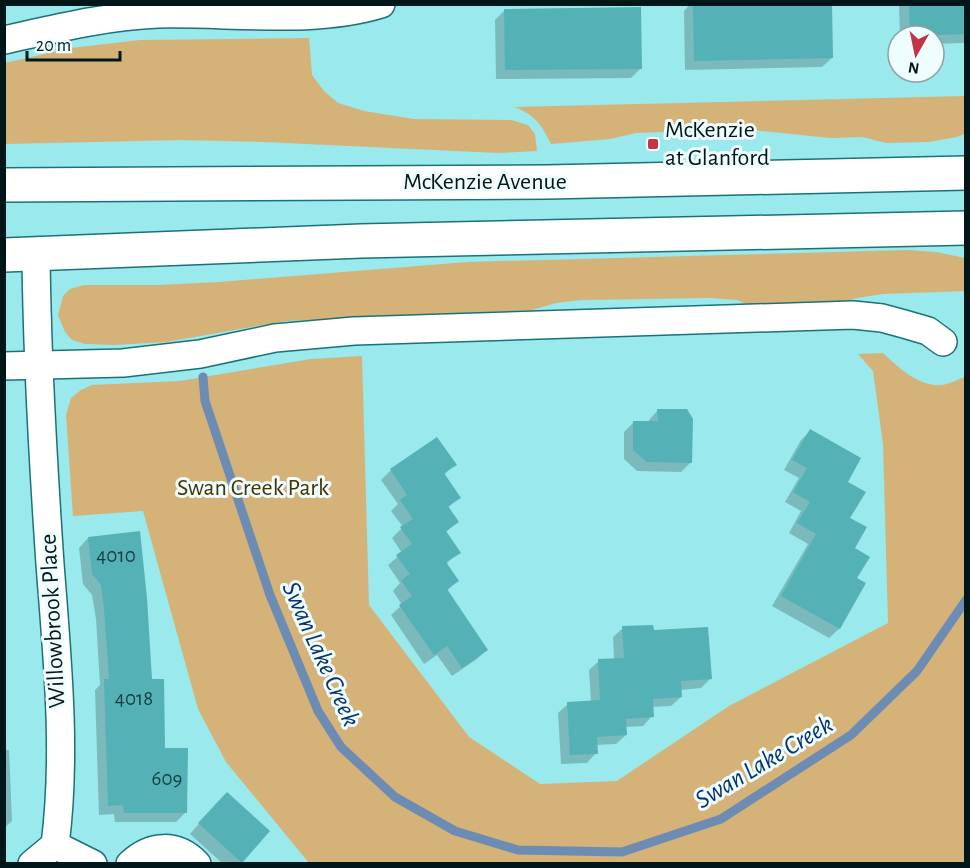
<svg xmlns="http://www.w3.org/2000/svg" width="970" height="868" font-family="'Alegreya Sans',sans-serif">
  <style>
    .green { fill: #d4b278 }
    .shadow { fill: #0003 }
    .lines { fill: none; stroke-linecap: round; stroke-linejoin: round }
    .stream { stroke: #6c8cb3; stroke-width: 9 }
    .building { fill: #54b1b6 }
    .street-casing { stroke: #1b7276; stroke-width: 30 }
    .primary-casing { stroke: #1b7276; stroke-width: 36 }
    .street { stroke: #fff; stroke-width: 27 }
    .primary { stroke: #fff; stroke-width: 33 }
    .poi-dot { fill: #c43444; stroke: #eefdfe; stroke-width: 2 }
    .labels { text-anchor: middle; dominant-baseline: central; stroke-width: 6; stroke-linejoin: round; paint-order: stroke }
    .number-label { font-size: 21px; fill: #153d40 }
    .poi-label { font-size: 24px; fill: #001618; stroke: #eefdfe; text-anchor: start }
    .street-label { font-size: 24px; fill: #001618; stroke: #eefdfe }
    .park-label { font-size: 24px; fill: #493100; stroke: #eefdfe }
    .water-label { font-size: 26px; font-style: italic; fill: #083170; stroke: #eefdfe }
  </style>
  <rect width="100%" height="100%" fill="#99e9ed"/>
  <g class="green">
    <path d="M309,38L312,75L324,91L338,103L364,111L414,119L511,120L528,125L535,134L537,151L498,153L264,142L181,140L5,144V63L71,48L140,40Z"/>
    <path d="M965,96V134L957,137L928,142L886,143L863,137L830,138L742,129L636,133L610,139L551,144C542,125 534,114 514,107Z"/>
    <path d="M908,250L936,252L965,258V291L883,294L857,298L825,307L746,304L737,300L710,298L581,300L556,303L532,310L286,321L166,342L114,345L85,344L72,340L65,332L58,315L63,296L70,289L84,285H159L219,282L467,262Z"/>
    <path d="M883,353C899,368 919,387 942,385C950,384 958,379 965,377V863H309L226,762L198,709L143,511L73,516L66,415L71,398L81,390L92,385L180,381L311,359L362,356L369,605L469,737L540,784L617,781L729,706L888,623L883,444L873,371L858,354Z"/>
  </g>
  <g class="shadow">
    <path d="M690,4H830L832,58L822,67L685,70L684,11Z"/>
    <path d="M899,4H966V40L963,43L934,44V36H900Z"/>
    <path d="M504,11L641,68L631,78L496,79L495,20Z"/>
    <path d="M658,410L691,462L681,472L637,471L624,459V432L634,422H649V420Z"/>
    <path d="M810,431L846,482L855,579L864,584L839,629L829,638L772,606L808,544L789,533L801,511L785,502L799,478L784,470L801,440Z"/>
    <path d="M437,439L455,464L444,475L459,497L448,508L457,522L445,533L459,552L446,564L457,581L447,591L486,650L477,659L452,676L437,655L424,664L391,615L402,605L393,591L400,583L388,565L402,553L392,538L403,527L391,511L398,504L381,480L391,470Z"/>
    <path d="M88,538L151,680L163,750L186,812L176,822H115L114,814L99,815L95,690L100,685L96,619L92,595L83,584L79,548Z"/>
    <path d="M623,628L652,631L710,679L701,688L680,690L681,697L671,706L652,707V716L643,726L625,727L626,735L616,744L596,745V753L587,763L561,764L558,713L568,704L591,702L589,670L599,661L614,660L613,637Z"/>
    <path d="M4,750H9L12,821L4,828Z"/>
    <path d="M217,803L268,831L239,864H223L190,834Z"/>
  </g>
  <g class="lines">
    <path class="stream" d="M203,377L205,401L270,595L318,711L341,747L395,797L455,831L518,850L622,852L721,819L851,735L917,671L966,600"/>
  </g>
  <g class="building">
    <path d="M693,4H832L833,58L694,61Z"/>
    <path d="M909,4H966V34L910,36Z"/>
    <path d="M641,7L642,69L505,70L504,9Z"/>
    <path d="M657,409H687L693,419L692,463L647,462L633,450V421H658Z"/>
    <path d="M810,429L861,458L848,482L866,492L850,518L867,527L855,548L870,557L857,578L866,583L840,629L781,596L816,534L797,523L810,502L793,492L807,468L792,460Z"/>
    <path d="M437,437L457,465L444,473L461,498L448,506L459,522L446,531L461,553L446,562L459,581L447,589L488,650L462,668L447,646L434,655L399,605L412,596L401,580L410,574L396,555L412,544L400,527L413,519L400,500L407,495L390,469Z"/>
    <path d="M140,531L147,598L152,679H164L165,748H188L187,813H124L123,805L108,806L104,679H109L104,609L101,585L92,574L88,537Z"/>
    <path d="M653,625L654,630L708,627L712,679L681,681L682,697L653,699L654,717L626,719L627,735L597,737L598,754L570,755L567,702L600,700L598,659L624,658L622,626Z"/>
    <path d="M227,792L270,831L242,863L198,823Z"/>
  </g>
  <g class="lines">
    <g class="street-casing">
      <g id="street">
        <path d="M4,40C54,29 106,16 158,14C227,12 315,25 381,4"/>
        <path d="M4,366L123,363L200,354L275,338L354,331L853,315L882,318L904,324L928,331L943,342"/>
        <path d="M55,845L93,864"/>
        <path d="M32,864L55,845C67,753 57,656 50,564C43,461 37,358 36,255"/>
        <path d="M130,864C151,844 177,843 197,864"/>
      </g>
    </g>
    <g class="primary-casing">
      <g id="primary">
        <path d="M4,185L547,182L966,173"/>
        <path d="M4,255L361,241L966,228"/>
      </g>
    </g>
    <use href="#street" class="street"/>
    <use href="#primary" class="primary"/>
  </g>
  <rect class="poi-dot" x="647" y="138" width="12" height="12" rx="3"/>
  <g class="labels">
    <g class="number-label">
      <text x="116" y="555">4010</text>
      <text x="134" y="698">4018</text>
      <text x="167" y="778">609</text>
    </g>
    <g class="poi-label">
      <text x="665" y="130">McKenzie<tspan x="665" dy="28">at Glanford</tspan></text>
    </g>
    <g class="street-label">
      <text x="485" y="182">McKenzie Avenue</text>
      <text transform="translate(53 621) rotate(-93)">Willowbrook Place</text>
    </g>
    <g class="park-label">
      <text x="253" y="488">Swan Creek Park</text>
    </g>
    <g class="water-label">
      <text transform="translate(321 654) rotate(66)">Swan Lake Creek</text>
      <text transform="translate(764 762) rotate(-31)">Swan Lake Creek</text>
    </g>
  </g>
  <rect width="970" height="868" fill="none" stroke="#001618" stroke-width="12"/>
  <g transform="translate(916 54) rotate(189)"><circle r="28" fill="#eefdfe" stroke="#8fa1a2" stroke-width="1.5"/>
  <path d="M0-4.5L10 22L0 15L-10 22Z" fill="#c43444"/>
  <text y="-9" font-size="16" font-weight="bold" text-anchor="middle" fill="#001618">N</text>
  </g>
  <path d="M27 51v9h93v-9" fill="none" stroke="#001618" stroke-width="3"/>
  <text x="36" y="51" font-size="18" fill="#001618" stroke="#eefdfe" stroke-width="4.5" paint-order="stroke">20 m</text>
</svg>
